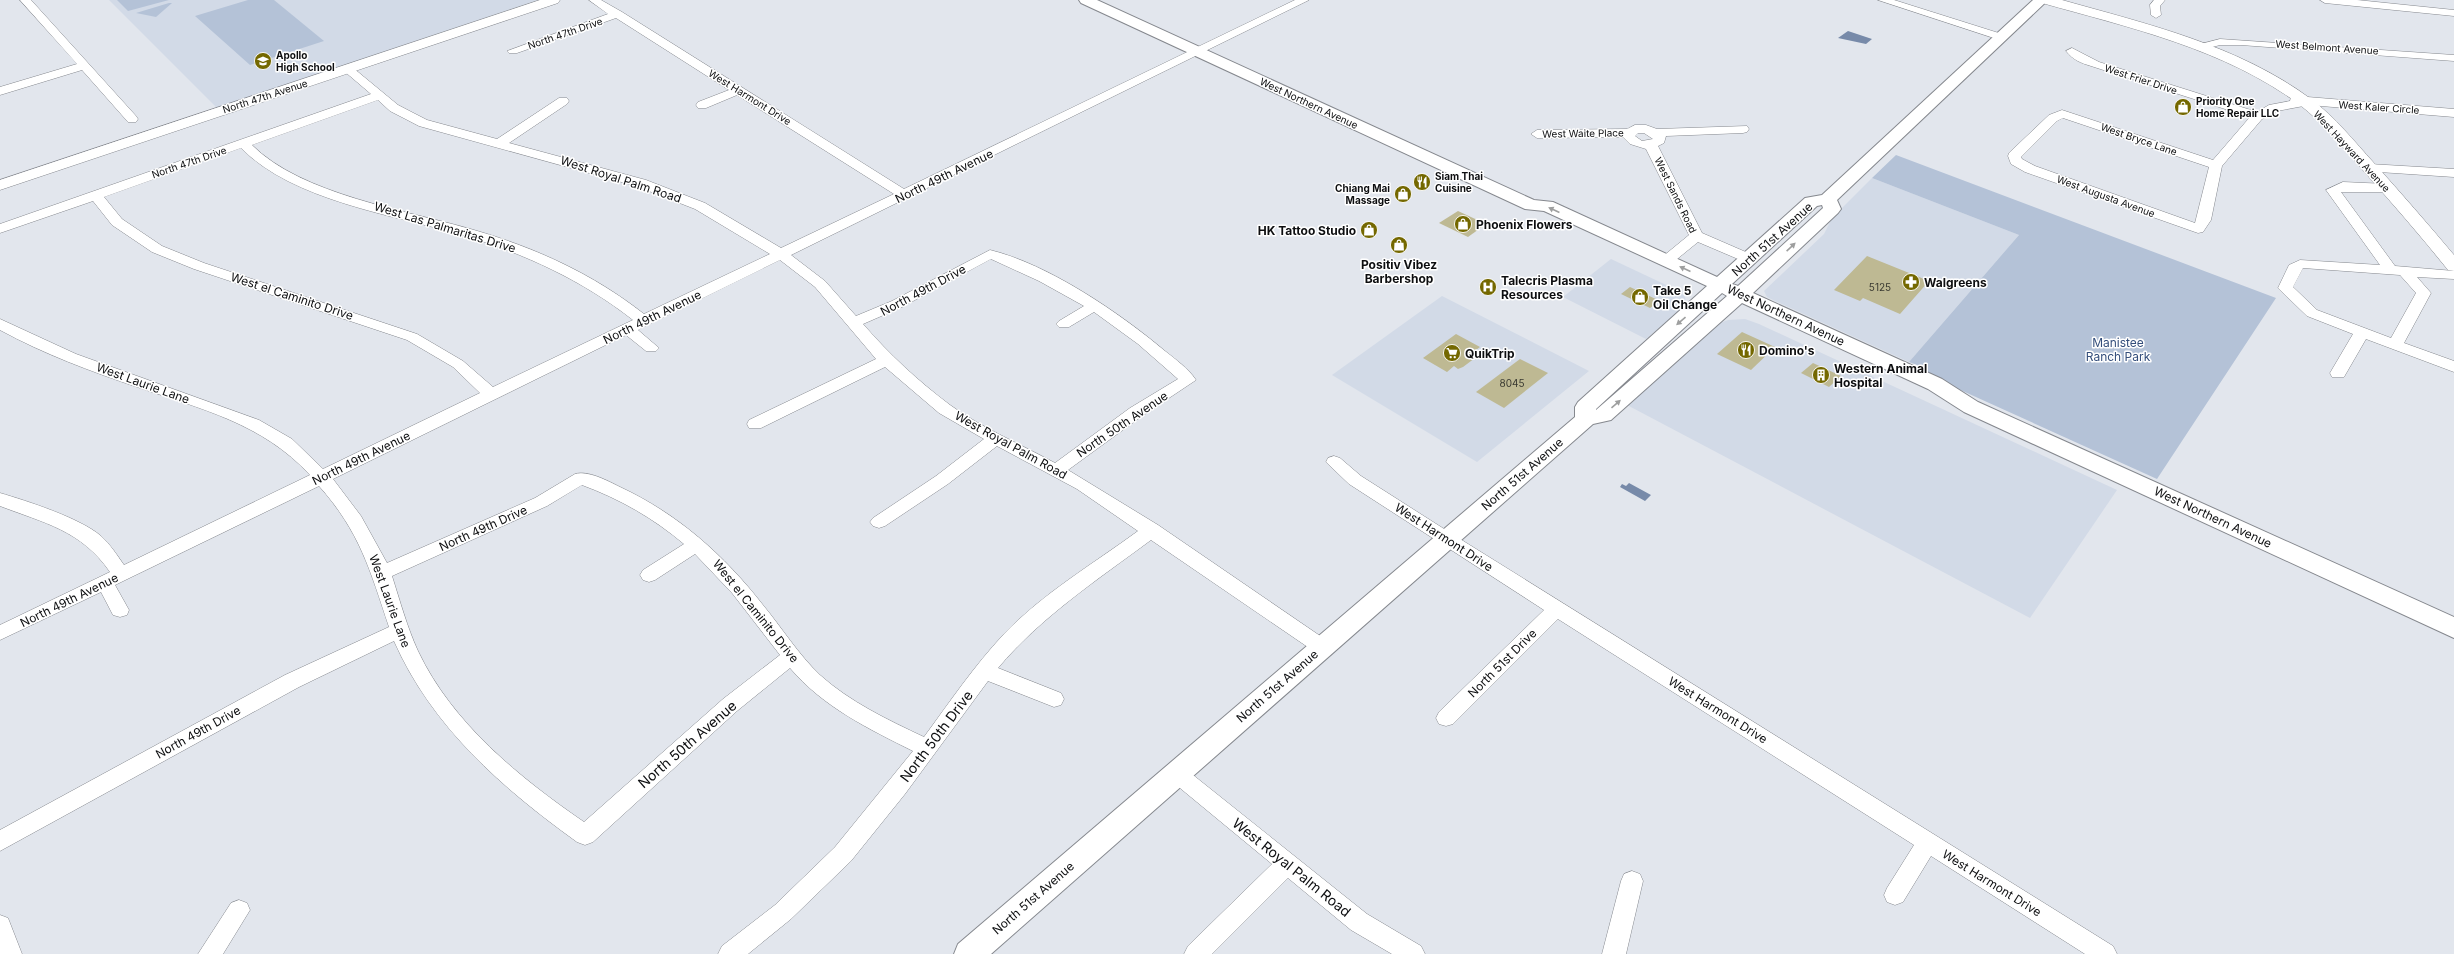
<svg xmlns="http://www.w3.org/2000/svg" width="2454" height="954" font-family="Inter,sans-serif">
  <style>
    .built { fill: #d2dae7 }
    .green { fill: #b4c2d7 }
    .water { fill: #778aa9 }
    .building { fill: #beb993 }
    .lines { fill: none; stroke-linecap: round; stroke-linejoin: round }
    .minor-casing { stroke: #85888e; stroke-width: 1 }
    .tertiary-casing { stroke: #85888e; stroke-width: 1 }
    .primary-casing { stroke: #85888e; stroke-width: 2 }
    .minor { fill: #fff; fill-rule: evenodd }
    .tertiary { fill: #fff; fill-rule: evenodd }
    .primary { fill: #fff; fill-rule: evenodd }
    .oneway { fill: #9e9f9f }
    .labels { text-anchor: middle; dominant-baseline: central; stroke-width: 3; stroke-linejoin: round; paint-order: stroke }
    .far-street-label { font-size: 10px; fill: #0d0e10; stroke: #fff }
    .far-poi-label { font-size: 10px; font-weight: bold; fill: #0d0e10; stroke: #fff; text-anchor: start }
    .number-label { font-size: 10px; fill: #393931 }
    .street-label { font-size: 12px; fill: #0d0e10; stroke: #fff }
    .poi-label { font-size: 12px; font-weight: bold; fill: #0d0e10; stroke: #fff; text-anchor: start }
    .park-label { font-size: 12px; fill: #344e7b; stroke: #fff }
    .near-street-label { font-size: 14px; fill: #0d0e10; stroke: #fff }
  </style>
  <rect width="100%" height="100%" fill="#e2e6ed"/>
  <g class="built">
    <path d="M109,0H538L217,108Z"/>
    <path d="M1872,178L2019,235L1909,362L1775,301L1767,297L1764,291L1824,234L1832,218Z"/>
    <path d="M1611,259L1679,291L1685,297L1686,305L1646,339L1563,297Z"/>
    <path d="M1442,296L1589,371L1477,462L1332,375Z"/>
    <path d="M1745,319L1759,324L2117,490L2030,618L1627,405L1720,323L1728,320Z"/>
  </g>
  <g class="green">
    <path d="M117,0H169L128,11Z"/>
    <path d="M248,0H274L324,41L250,65L195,16Z"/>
    <path d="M169,3H172L156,17L136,13Z"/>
    <path d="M1896,155L2276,298L2157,479L1925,374L1917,365L1909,362L2019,235L1872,178Z"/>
  </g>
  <g class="water">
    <path d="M1848,31L1872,39L1866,44L1838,38Z"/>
    <path d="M1629,483L1651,495L1645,501L1620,487L1622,484L1626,486Z"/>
  </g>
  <g class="building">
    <path d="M1458,211L1486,224L1468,237L1439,223Z"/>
    <path d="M1867,256L1929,281L1900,314L1863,298L1860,301L1834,290Z"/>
    <path d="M1630,287L1660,301L1650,308L1621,294Z"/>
    <path d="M1742,332L1775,347L1751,370L1717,354Z"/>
    <path d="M1456,334L1480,347L1473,352L1477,354L1473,357L1475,358L1463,367L1458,369L1454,366L1447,372L1423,358Z"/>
    <path d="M1520,359L1548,373L1504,408L1476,392Z"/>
    <path d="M1813,363L1841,376L1829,387L1801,373Z"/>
  </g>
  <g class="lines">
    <g class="minor-casing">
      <g id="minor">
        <path d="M20,0H31L136,116L138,119L136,122H128L82,70L0,95V87L77,64Z"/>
        <path d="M589,0H601L622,12L904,189L1295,0H1309L791,255L825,281L856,316L892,301L990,250C1048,264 1120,313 1165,351C1175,359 1189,369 1196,380L1142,416L1068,470L1158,525L1329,642L1332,647L1329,652L1322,655L1315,652L1151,540C1097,580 1041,617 998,668L1061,693L1064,699L1061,705L1054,707L988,681L905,794L851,861L791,919L748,954H718L722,946L775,905L835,847L913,751C869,729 823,707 790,668L737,711L593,842L585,845L577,842C502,788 432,727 394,641L299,687L0,851V830L285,675L389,627C370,570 360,532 319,486L115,585L129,610L127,615L120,617L113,615L101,592L0,640V625L110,572C81,530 44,523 0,506V493C27,501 80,518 101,536C110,544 117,555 124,565L310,475C262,423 201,409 137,387C90,371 44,354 0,330V319L76,354L259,420L292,439L323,469L480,393L453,367L407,340L194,269L152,252L112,225L93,201L0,233V224L371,94L344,71L342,69L348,65L352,67L398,105L427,120L497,139L559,98H567L569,101L567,104L509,143L646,180L705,203L781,248L894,194L737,95L706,108H698L696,105L698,102L729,90L616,18L517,53H509L507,51L608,14ZM378,100L390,111L419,126L636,186L695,209L770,254L644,314C593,274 536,248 474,230C406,210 302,195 252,145ZM241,148C293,201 394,215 463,235C525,254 582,280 633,320L493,387L463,361L417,334L204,263L162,246L122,219L104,197ZM991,259L1039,281L1084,306L1059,321L1056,324L1059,327H1069L1094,312L1138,344L1178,379L1130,408L1055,463C1020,444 982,428 950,405C918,381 889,354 863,324L902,307ZM780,260L815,287L876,359L749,420L747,424L749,428H761L885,367L939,413L984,439L936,476L873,518L870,522L873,526L879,528L885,526L948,484L997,446L1077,489L1138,531C1093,564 1042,594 1004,634C974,666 949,703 924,737C888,720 850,702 820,675C798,654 782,628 763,605C724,555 678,514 620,487C608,481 588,470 575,474L535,498L387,563L361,516L333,479L626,335L646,351H656L659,348L638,330ZM582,485C620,499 653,518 684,544L643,570L640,575L643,580L649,582L655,580L695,554L732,593L780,655L723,699L584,822C520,778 452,723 418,651C407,627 400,601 392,576L547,506Z"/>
        <path d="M1878,0H1894L2005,35L2007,37L2005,39H1997Z"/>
        <path d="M2154,0H2165L2160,6L2161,15L2156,18L2151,15L2150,5Z"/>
        <path d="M2320,0H2357L2454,10V16L2325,3Z"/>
        <path d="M2220,39L2454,55V61L2241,45H2220L2201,50L2195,47L2197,45Z"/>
        <path d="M2072,48L2099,62L2257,112L2269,105L2290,101L2291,97L2295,96L2454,109V117L2309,105L2277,111L2262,119L2222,166L2211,220L2203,232L2198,233L2025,172L2011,164L2008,156L2009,153L2049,115L2062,110L2213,160L2250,117L2091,66C2081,63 2073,60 2066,51ZM2063,118L2209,167L2195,223L2035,166L2022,159L2021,157L2057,121Z"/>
        <path d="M1635,125H1646L1657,129L1747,126L1749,129L1747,132L1743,133L1666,136L1664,143L1658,146L1702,233L1755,256L1757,259L1755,262H1745L1698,242L1671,264H1661L1659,261L1661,258L1689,235L1646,149L1630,144L1623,137L1537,138L1531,134L1537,130L1627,129ZM1638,133H1644L1653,139L1642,141L1635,136Z"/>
        <path d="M2369,164L2454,169V177L2364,171L2363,168L2364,165Z"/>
        <path d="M2343,182L2387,184L2394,188L2387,192H2341L2395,266L2454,271V279L2417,277L2431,293L2404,343L2454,361V372L2366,339L2344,377H2332L2330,373L2353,334L2307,316L2278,288L2289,265L2300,260L2380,265L2326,190ZM2303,268L2400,275L2416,293L2391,338L2317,310L2293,287Z"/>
        <path d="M1334,456L1340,458L1361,476L1452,534L2113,946L2117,954H2085L1931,856L1903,902L1895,905L1887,902L1884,895L1887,888L1914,845L1558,619L1453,724L1446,726L1439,724L1436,718L1439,712L1544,610L1349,484L1326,462L1328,458Z"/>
        <path d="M1176,764L1183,767L1367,914L1421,946L1425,954H1392L1351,930L1288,878L1212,954H1184L1188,946L1272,864L1169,779L1166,773L1169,767Z"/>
        <path d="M1632,871L1640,874L1643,881L1626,954H1602L1621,881L1624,874Z"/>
        <path d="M239,900L247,903L250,910L223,954H198L231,903Z"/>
        <path d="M0,915L8,918L22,954H0Z"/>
      </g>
    </g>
    <g class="tertiary-casing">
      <g id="tertiary">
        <path d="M540,0H560L558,3L0,190V180Z"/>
        <path d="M2040,0H2062C2147,24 2238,45 2311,99C2335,117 2354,141 2374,163C2401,193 2428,224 2454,255V271L2448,270C2420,235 2391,202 2361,168C2342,146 2323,123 2300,105C2225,49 2131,28 2042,3Z"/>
      </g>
    </g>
    <g class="primary-casing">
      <path id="primary" d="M1079,0H1097L1534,200L1553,202L1717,277L1805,198L1822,195L2033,0H2048L1837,200L1841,209L1838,213L1753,293L1942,379L1978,402L2454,617V638L1964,412L1928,389L1742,303L1611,420L1593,424L991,954H954L958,944L1575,417V407L1578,402L1707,286L1544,211L1525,209L1081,3ZM1822,205L1823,208L1738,286L1732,284L1817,206ZM1722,293L1727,296L1596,410V409Z"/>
    </g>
    <use href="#minor" class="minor"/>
    <use href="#tertiary" class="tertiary"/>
    <use href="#primary" class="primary"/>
  </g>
  <defs><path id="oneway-solid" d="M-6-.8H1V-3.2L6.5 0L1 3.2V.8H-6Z"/></defs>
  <g class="oneway">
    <use href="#oneway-solid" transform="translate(1554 210) rotate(-155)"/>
    <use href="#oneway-solid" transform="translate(1791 247) rotate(-43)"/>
    <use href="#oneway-solid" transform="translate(1685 269) rotate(-156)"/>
    <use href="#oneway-solid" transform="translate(1681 321) rotate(139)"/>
    <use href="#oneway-solid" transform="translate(1616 404) rotate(-41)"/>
  </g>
  <defs>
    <g id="school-disc" transform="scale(0.9)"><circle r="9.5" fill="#746800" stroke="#fff"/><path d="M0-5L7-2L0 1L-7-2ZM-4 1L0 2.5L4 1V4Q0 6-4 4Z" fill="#fff"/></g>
    <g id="shop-disc" transform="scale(0.9)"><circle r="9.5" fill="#746800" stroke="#fff"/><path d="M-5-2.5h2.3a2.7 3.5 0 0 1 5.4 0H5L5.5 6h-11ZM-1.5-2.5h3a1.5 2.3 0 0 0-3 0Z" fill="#fff"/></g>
    <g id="restaurant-disc" transform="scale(0.9)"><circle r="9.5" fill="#746800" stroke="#fff"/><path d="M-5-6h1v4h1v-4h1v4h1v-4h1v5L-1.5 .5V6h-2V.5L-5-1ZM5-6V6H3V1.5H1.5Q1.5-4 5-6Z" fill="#fff"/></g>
    <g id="pharmacy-disc" transform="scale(0.9)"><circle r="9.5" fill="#746800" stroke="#fff"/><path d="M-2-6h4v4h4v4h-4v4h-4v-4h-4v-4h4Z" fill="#fff"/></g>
    <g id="hospital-disc" transform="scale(0.9)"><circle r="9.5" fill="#746800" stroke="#fff"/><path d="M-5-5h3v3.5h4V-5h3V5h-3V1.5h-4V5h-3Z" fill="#fff"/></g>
    <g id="supermarket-disc" transform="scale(0.9)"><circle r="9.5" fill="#746800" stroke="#fff"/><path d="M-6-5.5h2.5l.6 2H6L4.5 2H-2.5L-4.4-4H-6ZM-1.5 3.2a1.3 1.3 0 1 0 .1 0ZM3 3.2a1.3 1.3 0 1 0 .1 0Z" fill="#fff"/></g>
    <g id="building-disc" transform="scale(0.9)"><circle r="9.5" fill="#746800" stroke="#fff"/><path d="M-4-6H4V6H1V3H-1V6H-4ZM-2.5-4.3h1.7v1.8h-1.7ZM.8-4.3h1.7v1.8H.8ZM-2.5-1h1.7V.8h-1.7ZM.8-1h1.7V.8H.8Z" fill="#fff"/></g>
  </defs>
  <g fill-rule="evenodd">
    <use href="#school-disc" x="263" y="61"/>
    <use href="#shop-disc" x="2183" y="107"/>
    <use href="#restaurant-disc" x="1422" y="182"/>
    <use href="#shop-disc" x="1403" y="194"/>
    <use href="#shop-disc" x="1463" y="224"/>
    <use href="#shop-disc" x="1369" y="230"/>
    <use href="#shop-disc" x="1399" y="245"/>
    <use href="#pharmacy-disc" x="1911" y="282"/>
    <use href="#hospital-disc" x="1488" y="287"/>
    <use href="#shop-disc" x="1640" y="297"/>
    <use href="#restaurant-disc" x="1746" y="350"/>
    <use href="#supermarket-disc" x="1452" y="353"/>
    <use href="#building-disc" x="1821" y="375"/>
  </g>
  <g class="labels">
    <g class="far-street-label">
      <text transform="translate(565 33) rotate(-19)">North 47th Drive</text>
      <text transform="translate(2327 47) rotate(4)">West Belmont Avenue</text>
      <text transform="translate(2141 79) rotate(18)">West Frier Drive</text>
      <text transform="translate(265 96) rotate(-18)">North 47th Avenue</text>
      <text transform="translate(750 97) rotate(32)">West Harmont Drive</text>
      <text transform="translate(1309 103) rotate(25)">West Northern Avenue</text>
      <text transform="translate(2379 107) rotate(4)">West Kaler Circle</text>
      <text transform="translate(1583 133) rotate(-1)">West Waite Place</text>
      <text transform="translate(2139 139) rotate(19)">West Bryce Lane</text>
      <text transform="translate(2352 151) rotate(47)">West Hayward Avenue</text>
      <text transform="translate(189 162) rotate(-19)">North 47th Drive</text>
      <text transform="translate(1676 195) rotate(64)">West Sands Road</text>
      <text transform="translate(2106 196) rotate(20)">West Augusta Avenue</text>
    </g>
    <g class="far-poi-label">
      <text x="276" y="55">Apollo<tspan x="276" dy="12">High School</tspan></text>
      <text x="2196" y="101">Priority One<tspan x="2196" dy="12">Home Repair LLC</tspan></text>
      <text x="1435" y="176">Siam Thai<tspan x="1435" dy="12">Cuisine</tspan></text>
      <text x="1390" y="188" text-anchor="end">Chiang Mai<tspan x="1390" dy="12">Massage</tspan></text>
    </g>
    <g class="number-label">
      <text x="1880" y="287">5125</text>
      <text x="1512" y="383">8045</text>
    </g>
    <g class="street-label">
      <text transform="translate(944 176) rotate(-26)">North 49th Avenue</text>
      <text transform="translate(621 179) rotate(18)">West Royal Palm Road</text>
      <text transform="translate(445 227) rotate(17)">West Las Palmaritas Drive</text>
      <text transform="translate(1772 239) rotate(-42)">North 51st Avenue</text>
      <text transform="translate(923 290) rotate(-28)">North 49th Drive</text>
      <text transform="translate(292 296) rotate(18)">West el Caminito Drive</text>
      <text transform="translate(1786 315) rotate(25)">West Northern Avenue</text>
      <text transform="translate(652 317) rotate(-26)">North 49th Avenue</text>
      <text transform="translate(143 383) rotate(20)">West Laurie Lane</text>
      <text transform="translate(1122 424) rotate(-34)">North 50th Avenue</text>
      <text transform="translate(1011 445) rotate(29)">West Royal Palm Road</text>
      <text transform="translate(361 458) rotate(-26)">North 49th Avenue</text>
      <text transform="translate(1522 474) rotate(-41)">North 51st Avenue</text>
      <text transform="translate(2213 517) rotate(25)">West Northern Avenue</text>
      <text transform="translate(483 528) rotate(-24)">North 49th Drive</text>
      <text transform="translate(1444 537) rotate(33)">West Harmont Drive</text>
      <text transform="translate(69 600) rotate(-26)">North 49th Avenue</text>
      <text transform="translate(390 601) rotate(70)">West Laurie Lane</text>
      <text transform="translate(756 611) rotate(51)">West el Caminito Drive</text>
      <text transform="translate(1502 663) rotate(-45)">North 51st Drive</text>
      <text transform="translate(1277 686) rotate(-41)">North 51st Avenue</text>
      <text transform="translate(1718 710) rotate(32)">West Harmont Drive</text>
      <text transform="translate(198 732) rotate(-29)">North 49th Drive</text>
      <text transform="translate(1992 883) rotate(32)">West Harmont Drive</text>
      <text transform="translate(1033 898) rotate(-41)">North 51st Avenue</text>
    </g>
    <g class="poi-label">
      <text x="1476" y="224">Phoenix Flowers</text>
      <text x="1356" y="230" text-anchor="end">HK Tattoo Studio</text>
      <text x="1399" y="264" text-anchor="middle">Positiv Vibez<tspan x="1399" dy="14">Barbershop</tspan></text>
      <text x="1501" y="280">Talecris Plasma<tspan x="1501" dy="14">Resources</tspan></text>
      <text x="1924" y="282">Walgreens</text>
      <text x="1653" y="290">Take 5<tspan x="1653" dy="14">Oil Change</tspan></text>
      <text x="1759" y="350">Domino's</text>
      <text x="1465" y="353">QuikTrip</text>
      <text x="1834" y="368">Western Animal<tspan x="1834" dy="14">Hospital</tspan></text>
    </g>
    <g class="park-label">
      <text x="2118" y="342">Manistee<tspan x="2118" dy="14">Ranch Park</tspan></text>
    </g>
    <g class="near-street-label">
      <text transform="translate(936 736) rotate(-53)">North 50th Drive</text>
      <text transform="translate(687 744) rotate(-41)">North 50th Avenue</text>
      <text transform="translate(1292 867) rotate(39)">West Royal Palm Road</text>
    </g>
  </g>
</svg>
